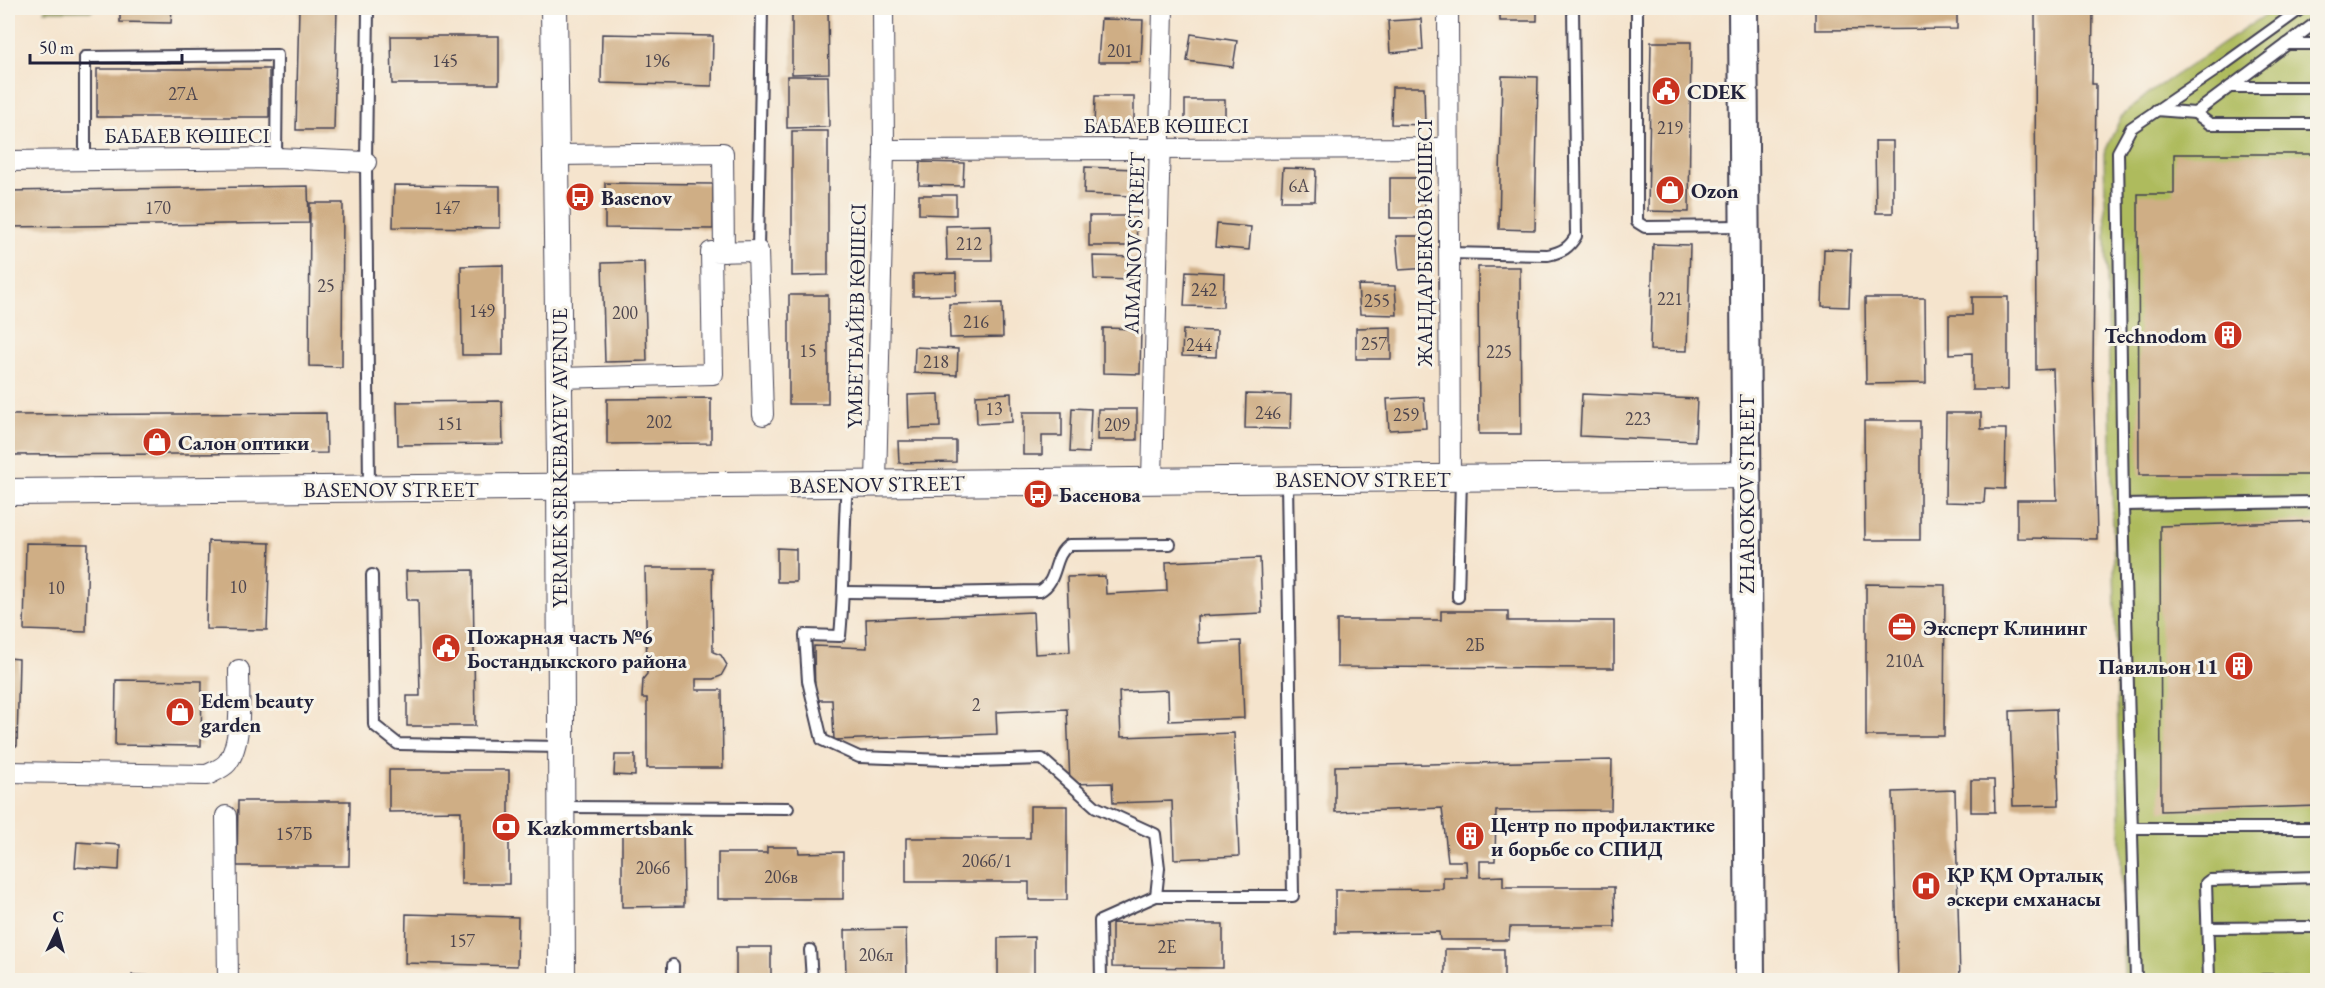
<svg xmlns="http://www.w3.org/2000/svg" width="2325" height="988" font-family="'EB Garamond',serif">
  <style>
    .green { fill: #aebb5d; stroke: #686e4c; stroke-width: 1.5 }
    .building { fill: #cfae85 }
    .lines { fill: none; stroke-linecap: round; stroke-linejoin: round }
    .service-casing { stroke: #423f51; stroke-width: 14 }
    .minor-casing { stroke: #423f51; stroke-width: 22 }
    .tertiary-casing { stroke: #423f51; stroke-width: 28 }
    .secondary-casing { stroke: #423f51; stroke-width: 32 }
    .service { stroke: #fff; stroke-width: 10 }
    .minor { stroke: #fff; stroke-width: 20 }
    .tertiary { stroke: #fff; stroke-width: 26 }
    .secondary { stroke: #fff; stroke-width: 28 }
    .labels { text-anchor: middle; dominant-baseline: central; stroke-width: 6; stroke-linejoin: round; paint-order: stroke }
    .number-label { font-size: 18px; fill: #4d454e }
    .poi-label { font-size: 21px; font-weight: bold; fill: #22223b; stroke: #f7f3e8; text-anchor: start }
    .street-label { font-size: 21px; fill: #22223b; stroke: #f7f3e8 }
  </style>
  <rect width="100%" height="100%" fill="#f7f3e8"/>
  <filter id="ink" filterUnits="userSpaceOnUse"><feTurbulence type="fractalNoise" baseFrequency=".0167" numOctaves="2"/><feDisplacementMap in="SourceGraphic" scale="12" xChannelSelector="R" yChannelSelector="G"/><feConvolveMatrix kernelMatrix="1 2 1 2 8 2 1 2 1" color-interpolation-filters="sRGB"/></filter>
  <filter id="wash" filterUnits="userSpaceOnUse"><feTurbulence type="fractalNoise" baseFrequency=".008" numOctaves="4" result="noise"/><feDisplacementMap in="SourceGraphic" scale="24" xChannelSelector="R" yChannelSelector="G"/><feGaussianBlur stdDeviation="1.35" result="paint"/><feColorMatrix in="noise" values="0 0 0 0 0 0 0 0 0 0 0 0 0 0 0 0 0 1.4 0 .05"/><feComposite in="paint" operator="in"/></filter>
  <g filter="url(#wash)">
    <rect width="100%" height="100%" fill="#f5e4cd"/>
    <g class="green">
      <rect x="45" y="8" width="47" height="3"/>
      <path d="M2276,8H2317V980H2124L2104,154L2121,117L2149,93Z"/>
    </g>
    <g id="blocks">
      <g class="building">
        <path d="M120,8H172L171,23L120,22Z"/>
        <path d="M299,8H337L334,130H296Z"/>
        <path d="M792,8H828L829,73L792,74Z"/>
        <rect x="1500" y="8" width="37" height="13"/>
        <path d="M1656,8H1684V10L1656,9Z"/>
        <path d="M1815,8H1957V29L1815,30Z"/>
        <path d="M2035,8H2093L2092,84H2096L2093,368L2097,539L2017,538V500H2057L2053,369L2036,370Z"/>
        <path d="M1101,19L1143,20L1141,62H1098Z"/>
        <path d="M1421,19L1423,50L1390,53L1388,21Z"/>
        <path d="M602,34L713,36L712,86L601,83Z"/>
        <path d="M1191,34L1237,41L1233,67L1187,61Z"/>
        <path d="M391,36H499V84H392Z"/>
        <path d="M1651,42H1691L1689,212L1648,211Z"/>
        <rect x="97" y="69" width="172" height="48"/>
        <path d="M787,76H828L829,127L787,128Z"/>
        <path d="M1502,76L1538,77L1535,230L1499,229Z"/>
        <path d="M1392,87H1424L1425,125L1391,124Z"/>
        <path d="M1095,96H1134V128H1094Z"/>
        <rect x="1185" y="100" width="40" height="28"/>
        <path d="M792,131H828V275L792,276Z"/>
        <path d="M1875,141H1893V213H1876Z"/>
        <path d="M2174,154H2318V475H2139L2138,194H2174Z"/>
        <path d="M920,162L964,163L963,186L919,185Z"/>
        <path d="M1085,167L1134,169L1133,196L1084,194Z"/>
        <path d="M1283,168L1316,169L1315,201H1281Z"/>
        <path d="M1390,178H1422L1426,218H1390Z"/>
        <path d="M605,183L713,184V229L605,228Z"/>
        <path d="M394,185L500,186V228L393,227Z"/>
        <path d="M308,186L309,223L8,227V191Z"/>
        <path d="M919,195H956V215L919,214Z"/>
        <path d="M310,203H343L342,367L309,366Z"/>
        <path d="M1089,216H1136L1137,246H1089Z"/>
        <path d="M1217,224L1251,227L1249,250L1215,247Z"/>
        <path d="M991,225L992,260H947L946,226Z"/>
        <path d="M1396,236H1428L1429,268L1399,270Z"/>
        <path d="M1653,244L1690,245L1687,351L1650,350Z"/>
        <path d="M1824,249L1851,250L1849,307L1822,306Z"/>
        <path d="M1093,256L1137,257L1136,280L1094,279Z"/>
        <path d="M644,262L647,361L605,362L602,263Z"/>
        <path d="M503,265V355H462L461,266Z"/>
        <path d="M1478,267H1520L1521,434H1479Z"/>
        <path d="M1186,271L1224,273L1223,307L1184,306Z"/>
        <path d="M956,273V295L913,296V274Z"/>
        <path d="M1358,285L1395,286L1397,315L1360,314Z"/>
        <rect x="789" y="295" width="39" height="109"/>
        <path d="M1972,297H2008V390H1972V353L1949,354V315H1972Z"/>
        <path d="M1865,298H1925L1926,383L1866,384Z"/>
        <path d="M1002,303L1003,337L950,338L949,304Z"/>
        <path d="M1391,327V359H1356V328Z"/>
        <path d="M1103,328L1141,329L1140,374L1103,373Z"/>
        <path d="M1183,330L1217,331L1216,357L1182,356Z"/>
        <path d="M915,347L958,349L957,375L914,373Z"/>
        <path d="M1011,393L1012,422L977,424L976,395Z"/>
        <path d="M939,394L940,427L909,428L908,395Z"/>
        <path d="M1246,394L1291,395L1290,429L1245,428Z"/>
        <path d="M1582,394L1697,399L1695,441L1580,436Z"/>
        <path d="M1424,397L1426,428L1389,430L1387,399Z"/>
        <path d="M711,398V443L607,444V399Z"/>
        <path d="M502,401L503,444L398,445L397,402Z"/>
        <path d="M1072,408L1091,409L1089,453L1070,452Z"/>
        <path d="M1098,409H1137V440H1097Z"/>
        <path d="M1023,412H1062V436H1042V455H1023Z"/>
        <path d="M326,413L327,453L8,455V415Z"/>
        <path d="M1946,413H1981V429H2006L2005,489L1985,488L1984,503L1945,502Z"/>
        <path d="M1864,421H1920V540H1865Z"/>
        <path d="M898,441H956V462L899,463Z"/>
        <path d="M2318,521V806L2161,811L2160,526Z"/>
        <path d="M208,541L270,543L267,630L206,629Z"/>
        <path d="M26,543L88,544L86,632L24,630Z"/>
        <path d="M777,548L796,549V582H777Z"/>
        <path d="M1260,558L1262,613L1197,616L1198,643L1241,641L1244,718L1169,721L1168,690L1119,692L1121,737L1234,733L1239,856L1174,859L1172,801L1113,803L1112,783L1070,784L1067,709L996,712L997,734L834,740L832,700H815L814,646L867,648L866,619L1033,612L1035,654L1070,652L1067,577L1105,576L1106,594L1167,591L1166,562Z"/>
        <path d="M645,568H712L713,652L721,655L727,665L721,676L713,679H696V690H722L723,768H647V698H642L643,679L647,674Z"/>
        <path d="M473,570L475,726H407V696H420L418,600H407L406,571Z"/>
        <path d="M1866,584L1945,585L1944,736H1866Z"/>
        <path d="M1441,611H1508V621H1614V668L1337,667V620H1441Z"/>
        <path d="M8,658L19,659L17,746H8Z"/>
        <path d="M116,680L202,681L201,746L115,745Z"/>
        <path d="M2056,709L2059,805L2013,806L2010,711Z"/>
        <path d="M615,755H635V776L614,775Z"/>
        <path d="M1612,760L1611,810L1496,811L1495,861H1480V877L1503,876V887H1614L1615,927H1510L1509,940H1440L1439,932L1335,933V890L1443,889V877H1467L1466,861H1448L1442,808L1335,812V766Z"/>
        <path d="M389,770H509V884H461V811L389,812Z"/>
        <path d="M1971,780H1994L1995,812H1971Z"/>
        <path d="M8,783H11L9,818H8Z"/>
        <path d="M1955,790L1960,980H1898L1893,792Z"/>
        <path d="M238,801H350L349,866H237Z"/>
        <path d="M1030,806H1067V900H1029V882H906V838H1030Z"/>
        <path d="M683,828L684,906L622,907V829Z"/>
        <path d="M77,842L120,845L119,870L75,867Z"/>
        <path d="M767,847H798L799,853L843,852V899H718V853H767Z"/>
        <path d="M406,914L518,917L517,966L405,963Z"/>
        <path d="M1112,923L1223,924V968L1112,967Z"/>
        <path d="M906,929L907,978H846L845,930Z"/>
        <path d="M1034,937V980H998V938Z"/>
        <rect x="736" y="947" width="35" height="33"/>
        <rect x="1445" y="949" width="59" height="31"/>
        <path d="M132,975L180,977V980H132Z"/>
      </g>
    </g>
  </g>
  <g filter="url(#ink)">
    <use href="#blocks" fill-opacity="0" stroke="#423f51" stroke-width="1.5"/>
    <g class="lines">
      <g class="service-casing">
        <g id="service">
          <path d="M368,8L366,162L369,488"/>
          <path d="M1637,8V222L1645,227L1744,226"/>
          <path d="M2287,44H2318"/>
          <path d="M2230,87H2318"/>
          <path d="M2156,110L2195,113L2318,21"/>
          <path d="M2195,113L2210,124H2318"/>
          <path d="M85,160V57L277,55L276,158"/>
          <path d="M758,251L762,8"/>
          <path d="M1448,253L1548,255C1562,252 1569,248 1576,236L1573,8"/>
          <path d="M847,484C843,534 845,585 840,636L805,635L808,681L822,740L859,757L976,761L1042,759L1096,807L1155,834L1159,868L1156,896"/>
          <path d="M2123,505L2318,502"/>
          <path d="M372,575L374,725L398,744L561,747"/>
          <path d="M843,592L938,593L1040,591C1059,581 1052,556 1069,545L1170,544"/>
          <path d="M1458,597L1461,478"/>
          <path d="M562,807L788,808"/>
          <path d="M2131,828H2318"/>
          <path d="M2208,928L2318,927"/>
          <path d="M810,950L812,980"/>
          <path d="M673,965V980"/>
          <path d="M1101,980L1100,921L1156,896H1293L1287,480"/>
          <path d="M2136,980L2123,505L2118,152L2131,128L2216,70L2302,8"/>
          <path d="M2209,980L2206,883L2210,880L2318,877"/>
          <path d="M2263,980H2318"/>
        </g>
      </g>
      <g class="minor-casing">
        <g id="minor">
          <path d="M1448,8L1450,478"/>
          <path d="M884,150L1447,148"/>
          <path d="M557,155L723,153L724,252"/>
          <path d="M8,161L276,158L366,162"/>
          <path d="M559,378L713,374L711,252L758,251L763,415"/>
          <path d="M1152,481L1163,8"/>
          <path d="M876,483L884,150L883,8"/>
          <path d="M8,772L207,775C213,772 223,768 227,763C243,743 239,695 239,670"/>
          <path d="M226,816L228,980"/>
        </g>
      </g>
      <g class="tertiary-casing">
        <g id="tertiary">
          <path d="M554,8L560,464L562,980"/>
          <path d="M8,492L1746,475"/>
        </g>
      </g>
      <g class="secondary-casing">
        <path id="secondary" d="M1743,8L1750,980"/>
      </g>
      <use href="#service" class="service"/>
      <use href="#minor" class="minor"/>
      <use href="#tertiary" class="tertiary"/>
      <use href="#secondary" class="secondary"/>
    </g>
  </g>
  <defs>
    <g id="civic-disc" transform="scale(1.5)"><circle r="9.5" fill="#c8321e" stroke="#f7f3e8"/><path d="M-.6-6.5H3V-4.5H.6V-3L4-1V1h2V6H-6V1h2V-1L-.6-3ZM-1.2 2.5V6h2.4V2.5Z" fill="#fff"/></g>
    <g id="shop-disc" transform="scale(1.5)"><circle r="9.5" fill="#c8321e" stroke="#f7f3e8"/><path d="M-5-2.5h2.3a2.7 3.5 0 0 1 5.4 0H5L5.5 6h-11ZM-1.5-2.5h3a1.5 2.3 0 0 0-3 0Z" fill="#fff"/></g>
    <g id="bus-disc" transform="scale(1.5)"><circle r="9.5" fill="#c8321e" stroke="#f7f3e8"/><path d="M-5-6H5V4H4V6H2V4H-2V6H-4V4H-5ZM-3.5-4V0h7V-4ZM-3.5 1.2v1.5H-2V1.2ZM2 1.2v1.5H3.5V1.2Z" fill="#fff"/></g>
    <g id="building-disc" transform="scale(1.5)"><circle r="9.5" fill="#c8321e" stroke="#f7f3e8"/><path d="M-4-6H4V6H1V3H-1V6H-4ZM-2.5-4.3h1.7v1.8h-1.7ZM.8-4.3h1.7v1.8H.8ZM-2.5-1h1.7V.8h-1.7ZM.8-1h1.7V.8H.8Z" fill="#fff"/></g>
    <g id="office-disc" transform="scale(1.5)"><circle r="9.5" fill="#c8321e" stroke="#f7f3e8"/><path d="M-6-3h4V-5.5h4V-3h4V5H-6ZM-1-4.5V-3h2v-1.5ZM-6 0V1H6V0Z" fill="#fff"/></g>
    <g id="bank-disc" transform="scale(1.5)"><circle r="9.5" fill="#c8321e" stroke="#f7f3e8"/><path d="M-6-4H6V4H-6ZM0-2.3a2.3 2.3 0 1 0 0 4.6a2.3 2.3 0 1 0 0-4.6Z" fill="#fff"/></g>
    <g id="hospital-disc" transform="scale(1.5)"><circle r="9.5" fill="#c8321e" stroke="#f7f3e8"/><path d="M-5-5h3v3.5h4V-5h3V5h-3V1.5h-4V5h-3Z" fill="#fff"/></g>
  </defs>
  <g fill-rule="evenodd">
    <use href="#civic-disc" x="1666" y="91"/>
    <use href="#shop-disc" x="1670" y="190"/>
    <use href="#bus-disc" x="580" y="197"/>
    <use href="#building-disc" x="2228" y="335"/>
    <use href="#shop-disc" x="157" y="442"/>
    <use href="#bus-disc" x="1038" y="494"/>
    <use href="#office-disc" x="1902" y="627"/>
    <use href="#civic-disc" x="446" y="648"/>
    <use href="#building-disc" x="2239" y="666"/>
    <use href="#shop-disc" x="180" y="712"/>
    <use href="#bank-disc" x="506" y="827"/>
    <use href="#building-disc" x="1470" y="836"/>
    <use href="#hospital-disc" x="1926" y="886"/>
  </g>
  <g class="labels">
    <g class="number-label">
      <text x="1120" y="50">201</text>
      <text x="445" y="60">145</text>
      <text x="657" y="60">196</text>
      <text x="183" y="93">27А</text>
      <text x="1670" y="127">219</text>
      <text x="1299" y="185">6А</text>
      <text x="158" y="207">170</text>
      <text x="447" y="207">147</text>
      <text x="969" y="243">212</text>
      <text x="326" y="285">25</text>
      <text x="1204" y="289">242</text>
      <text x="1670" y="298">221</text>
      <text x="1377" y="300">255</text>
      <text x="482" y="310">149</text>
      <text x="625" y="312">200</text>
      <text x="976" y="321">216</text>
      <text x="1374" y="343">257</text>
      <text x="1199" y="344">244</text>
      <text x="808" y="350">15</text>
      <text x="1499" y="351">225</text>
      <text x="936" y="361">218</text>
      <text x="994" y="408">13</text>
      <text x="1268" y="412">246</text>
      <text x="1406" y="414">259</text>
      <text x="1638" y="418">223</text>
      <text x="659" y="421">202</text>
      <text x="450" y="423">151</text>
      <text x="1117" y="424">209</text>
      <text x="238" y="586">10</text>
      <text x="56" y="587">10</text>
      <text x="1475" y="644">2Б</text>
      <text x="1905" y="660">210А</text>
      <text x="976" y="704">2</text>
      <text x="294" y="833">157Б</text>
      <text x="987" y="860">206б/1</text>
      <text x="653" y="867">206б</text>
      <text x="781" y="876">206в</text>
      <text x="462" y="940">157</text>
      <text x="1167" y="946">2Е</text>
      <text x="876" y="954">206л</text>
    </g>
    <g class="poi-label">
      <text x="1687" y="91">CDEK</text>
      <text x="1691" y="190">Ozon</text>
      <text x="601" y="197">Basenov</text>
      <text x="2207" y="335" text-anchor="end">Technodom</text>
      <text x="178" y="442">Салон оптики</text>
      <text x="1059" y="494">Басенова</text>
      <text x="1923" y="627">Эксперт Клининг</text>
      <text x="467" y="636">Пожарная часть №6<tspan x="467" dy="24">Бостандыкского района</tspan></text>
      <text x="2218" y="666" text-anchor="end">Павильон 11</text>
      <text x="201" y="700">Edem beauty<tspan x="201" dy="24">garden</tspan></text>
      <text x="1491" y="824">Центр по профилактике<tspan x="1491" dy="24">и борьбе со СПИД</tspan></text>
      <text x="527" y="827">Kazkommertsbank</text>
      <text x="1947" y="874">ҚР ҚМ Орталық<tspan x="1947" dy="24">әскери емханасы</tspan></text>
    </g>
    <g class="street-label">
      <text x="1166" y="125">БАБАЕВ КӨШЕСІ</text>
      <text x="187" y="135">БАБАЕВ КӨШЕСІ</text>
      <text transform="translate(1134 243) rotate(-88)">AIMANOV STREET</text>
      <text transform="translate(1424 243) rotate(-90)">ЖАНДАРБЕКОВ КӨШЕСІ</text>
      <text transform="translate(856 316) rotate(-89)">ҮМБЕТБАЙЕВ КӨШЕСІ</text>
      <text transform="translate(559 458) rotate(-90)">YERMEK SERKEBAYEV AVENUE</text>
      <text x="1363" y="479">BASENOV STREET</text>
      <text transform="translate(877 484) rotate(-1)">BASENOV STREET</text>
      <text x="391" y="489">BASENOV STREET</text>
      <text transform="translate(1746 494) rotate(-90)">ZHAROKOV STREET</text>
    </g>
  </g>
  <rect width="2325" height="988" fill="none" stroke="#f7f3e8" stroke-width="30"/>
  <g transform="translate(57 931) rotate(5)" stroke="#f7f3e8" stroke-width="4.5" paint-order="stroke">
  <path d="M0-4.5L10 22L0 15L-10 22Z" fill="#22223b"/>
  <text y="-9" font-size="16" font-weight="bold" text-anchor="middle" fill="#22223b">С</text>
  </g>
  <path d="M30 54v9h152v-9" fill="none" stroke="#22223b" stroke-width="3"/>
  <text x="39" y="54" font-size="18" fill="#22223b" stroke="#f7f3e8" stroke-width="4.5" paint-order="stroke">50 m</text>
</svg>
